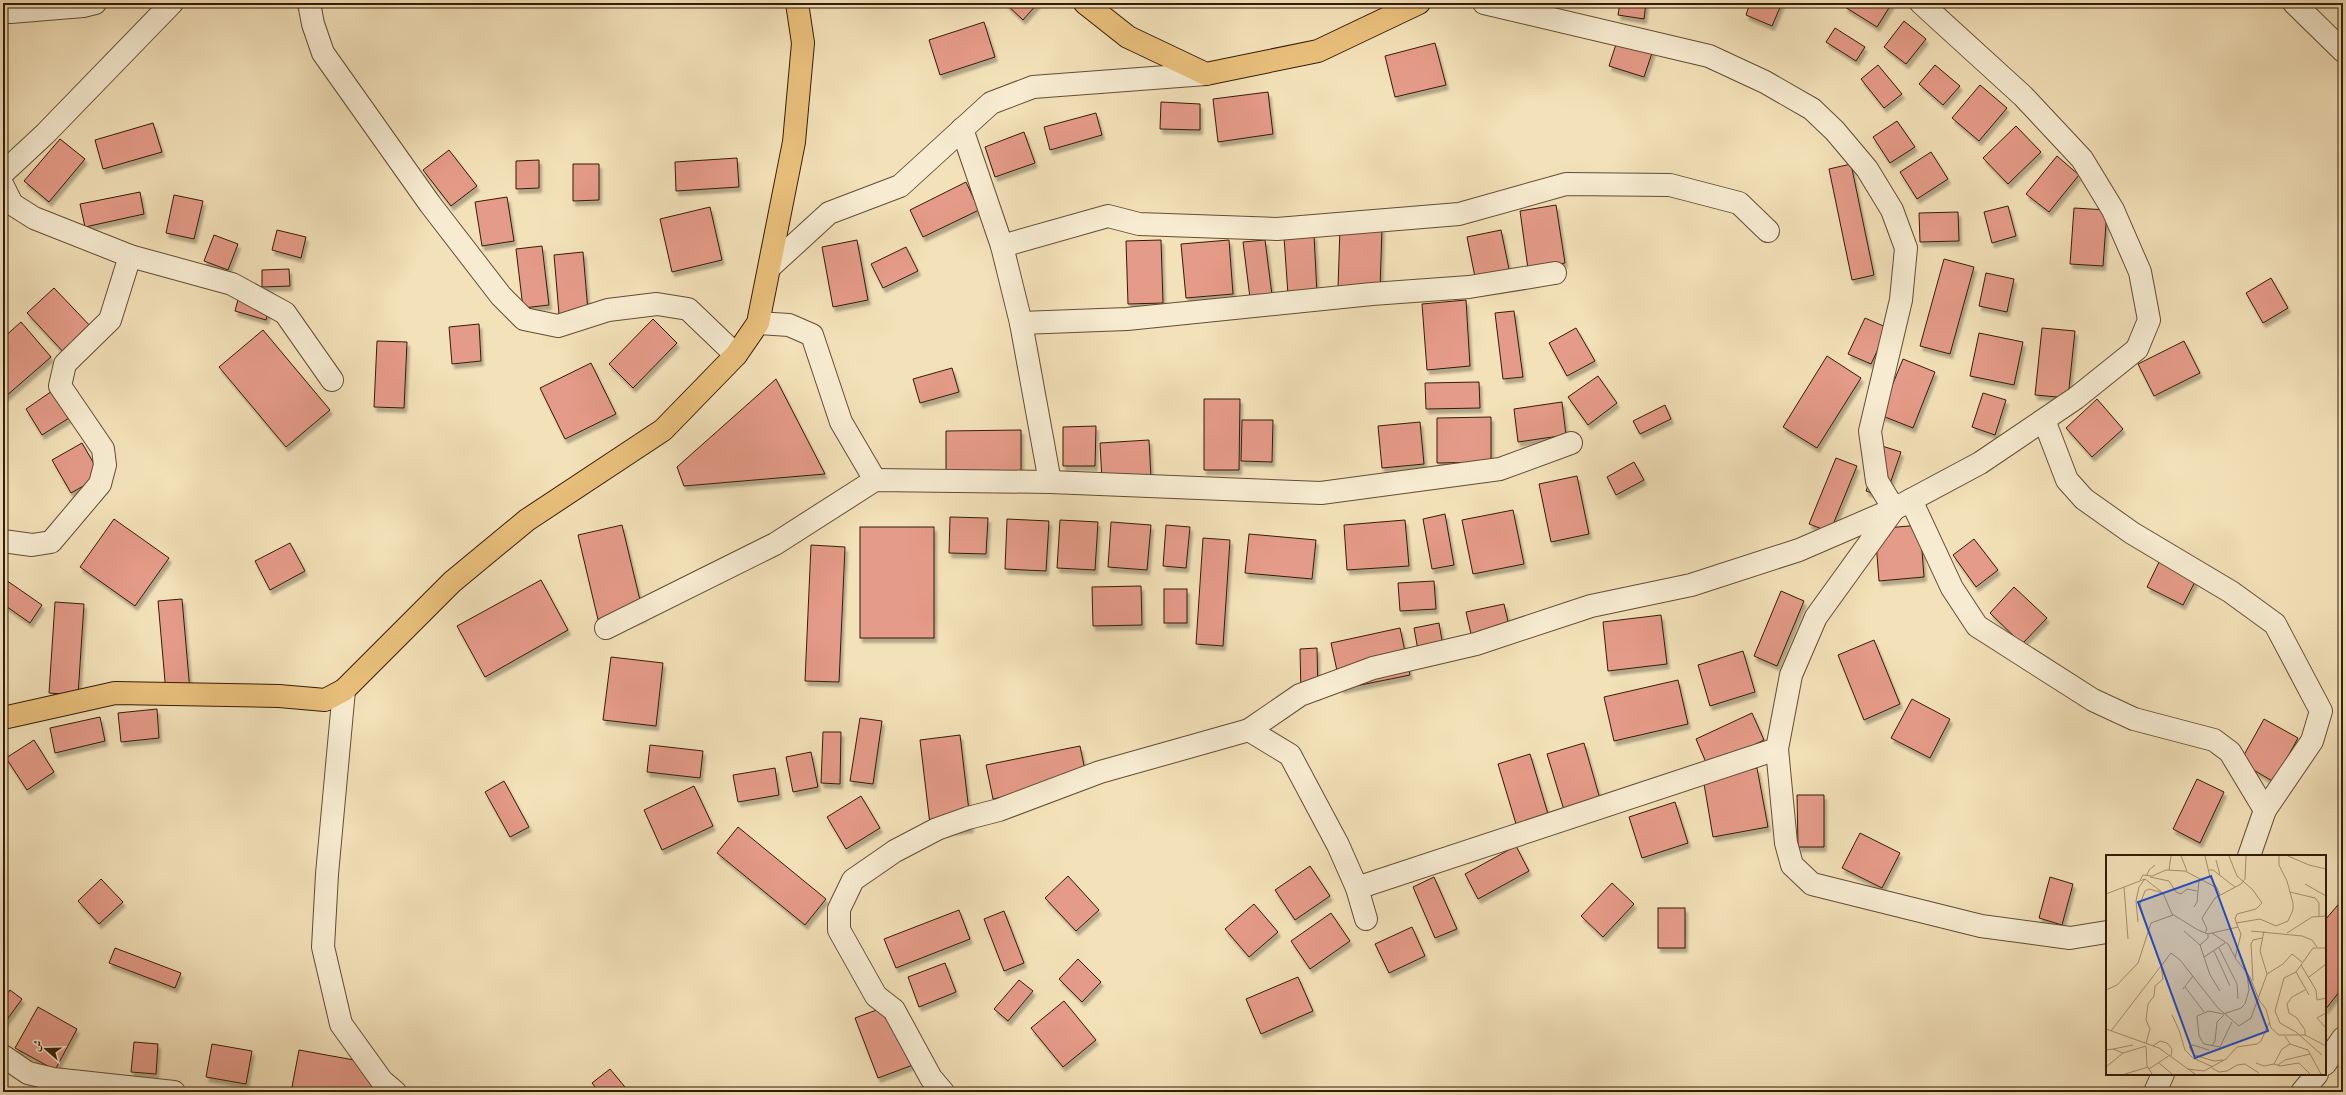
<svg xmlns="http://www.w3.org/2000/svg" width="2346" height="1095" font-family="'Gentium Book Plus',Amiri,serif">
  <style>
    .building { fill: #e59b89; stroke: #331c06; filter: url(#shadow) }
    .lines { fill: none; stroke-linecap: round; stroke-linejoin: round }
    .minor-casing { stroke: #634d33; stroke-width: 24 }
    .major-casing { stroke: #331c06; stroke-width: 24 }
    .minor { stroke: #f7ecd2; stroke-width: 22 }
    .major { stroke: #eac07c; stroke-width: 22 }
    .inset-road { fill: none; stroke: #a69271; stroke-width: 1 }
    .view { fill: #1d4ed8; fill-opacity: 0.15; stroke: #1d4ed8; stroke-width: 2 }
    .inset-edge { fill: none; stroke: #331c06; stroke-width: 2 }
  </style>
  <defs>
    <filter id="shadow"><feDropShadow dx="2.5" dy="4.5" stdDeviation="1" flood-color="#0004"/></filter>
  </defs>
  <rect width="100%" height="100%" fill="#f3e1b9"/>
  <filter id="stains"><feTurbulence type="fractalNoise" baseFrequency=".005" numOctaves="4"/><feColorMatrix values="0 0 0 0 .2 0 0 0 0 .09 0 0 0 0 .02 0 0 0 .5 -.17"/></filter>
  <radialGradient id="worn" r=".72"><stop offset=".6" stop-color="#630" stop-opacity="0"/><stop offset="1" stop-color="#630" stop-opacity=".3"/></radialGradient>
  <g class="building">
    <path d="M1005,3H1038L1023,20Z"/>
    <path d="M1620,3H1646L1644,19L1618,15Z"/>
    <path d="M1750,3H1782L1772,26L1746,15Z"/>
    <path d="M1847,3H1892L1877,27L1845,7Z"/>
    <path d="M1904,21L1926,39L1906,64L1884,47Z"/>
    <path d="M984,22L995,57L940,75L929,40Z"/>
    <path d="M1835,28L1865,47L1856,61L1826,42Z"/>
    <path d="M1618,38L1653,50L1644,77L1609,66Z"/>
    <path d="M1435,43L1446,85L1395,97L1385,56Z"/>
    <path d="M1878,65L1902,94L1884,108L1861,79Z"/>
    <path d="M1935,65L1960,86L1943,105L1919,84Z"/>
    <path d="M1980,85L2007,108L1979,141L1952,118Z"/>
    <path d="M1268,92L1273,134L1218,142L1213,99Z"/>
    <path d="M1161,102L1200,104V130L1160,129Z"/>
    <path d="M1096,113L1102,135L1050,150L1044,127Z"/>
    <path d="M1897,121L1915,147L1890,163L1873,137Z"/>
    <path d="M153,123L162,152L103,169L95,140Z"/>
    <path d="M2016,126L2041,152L2008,184L1983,158Z"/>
    <path d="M1024,132L1035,163L995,177L985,147Z"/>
    <path d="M60,139L85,159L49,202L24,181Z"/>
    <path d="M449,150L477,186L451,206L423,170Z"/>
    <path d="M1931,152L1948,179L1917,199L1900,172Z"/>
    <path d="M2057,156L2079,175L2049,212L2026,194Z"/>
    <path d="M737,158L739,187L676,191L675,162Z"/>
    <path d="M539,160V188L516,189V161Z"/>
    <path d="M573,164H599V200L573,201Z"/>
    <path d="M1851,164L1874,275L1852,280L1829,169Z"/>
    <path d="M966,182L979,210L923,237L910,210Z"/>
    <path d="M140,192L144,214L85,227L80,204Z"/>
    <path d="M174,195L203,201L194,239L166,233Z"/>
    <path d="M507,197L514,241L482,246L475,202Z"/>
    <path d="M1556,205L1565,263L1528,269L1520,211Z"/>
    <path d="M2008,206L2016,236L1992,243L1984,212Z"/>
    <path d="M710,207L722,260L672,272L660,219Z"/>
    <path d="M2074,208L2107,210L2103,266L2070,264Z"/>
    <path d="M1958,212L1959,241L1920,242L1919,213Z"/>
    <path d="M1340,227L1382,228L1380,289L1338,288Z"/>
    <path d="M277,230L306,237L301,258L272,250Z"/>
    <path d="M1501,230L1510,274L1476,282L1467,237Z"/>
    <path d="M214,235L238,244L228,270L204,261Z"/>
    <path d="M1314,235L1317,294L1288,295L1284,237Z"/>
    <path d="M857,240L868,300L833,307L822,247Z"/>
    <path d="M1161,240L1163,303L1128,304L1126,241Z"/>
    <path d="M1229,240L1233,294L1186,298L1181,244Z"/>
    <path d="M1265,240L1272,295L1250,298L1243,242Z"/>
    <path d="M542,246L549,305L523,308L516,249Z"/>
    <path d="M906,247L918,271L883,288L871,264Z"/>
    <path d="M583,252L588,311L559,314L554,255Z"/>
    <path d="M1944,259L1974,267L1950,354L1920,346Z"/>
    <path d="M289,269L290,286L262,287V270Z"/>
    <path d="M1986,273L2014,279L2007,312L1979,306Z"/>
    <path d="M2271,278L2288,308L2263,323L2246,293Z"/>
    <path d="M54,288L94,330L66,355L27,313Z"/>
    <path d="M240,292L271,301L266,320L235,311Z"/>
    <path d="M1466,300L1470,366L1427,370L1422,304Z"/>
    <path d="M1514,311L1523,377L1503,379L1495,313Z"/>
    <path d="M1865,318L1888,328L1871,364L1848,354Z"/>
    <path d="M653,319L677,343L633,388L609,364Z"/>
    <path d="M21,322L51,357L5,397L3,395V338Z"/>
    <path d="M479,324L481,361L452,364L449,327Z"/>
    <path d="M1576,328L1595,361L1567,376L1549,343Z"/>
    <path d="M2042,328L2075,331L2068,398L2035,395Z"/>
    <path d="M263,330L330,410L286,447L219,367Z"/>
    <path d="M1979,333L2023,342L2014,385L1970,376Z"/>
    <path d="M377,341L407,342L404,408L374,407Z"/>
    <path d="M2184,341L2200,373L2154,396L2138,364Z"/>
    <path d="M1827,356L1861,378L1817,448L1783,427Z"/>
    <path d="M1903,359L1935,372L1913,428L1880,415Z"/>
    <path d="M591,363L616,414L565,439L540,388Z"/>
    <path d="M952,368L959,392L920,403L913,379Z"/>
    <path d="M1598,376L1617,403L1588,425L1568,397Z"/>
    <path d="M776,379L825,474L684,486L677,467Z"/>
    <path d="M1479,382L1480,408L1426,409L1425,383Z"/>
    <path d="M52,391L69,418L42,435L26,409Z"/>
    <path d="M1983,393L2006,400L1995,435L1972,427Z"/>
    <path d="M1204,399H1240L1239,470H1204Z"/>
    <path d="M2097,399L2123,429L2092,457L2066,428Z"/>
    <path d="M1562,402L1566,435L1518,442L1514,409Z"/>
    <path d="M1665,405L1671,419L1640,434L1633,421Z"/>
    <path d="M1491,417V462L1437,463V418Z"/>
    <path d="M1242,420H1273L1272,462L1241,461Z"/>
    <path d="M1420,422L1424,464L1382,468L1378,426Z"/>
    <path d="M1096,426L1095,466H1063V427Z"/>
    <path d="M1021,430V471L946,472V431Z"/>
    <path d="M1149,440L1151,478L1102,481L1100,443Z"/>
    <path d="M82,443L101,476L71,493L52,460Z"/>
    <path d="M1882,446L1901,452L1885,498L1866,491Z"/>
    <path d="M1836,458L1857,466L1830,532L1809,524Z"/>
    <path d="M1634,462L1644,480L1616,495L1607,477Z"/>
    <path d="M1577,476L1589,534L1551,542L1539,484Z"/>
    <path d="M1513,510L1524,564L1473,574L1462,520Z"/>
    <path d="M1445,514L1454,565L1432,569L1423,519Z"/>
    <path d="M950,517L988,518L986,554L949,553Z"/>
    <path d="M114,519L169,558L135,606L80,567Z"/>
    <path d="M1007,519L1049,521L1046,571L1005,569Z"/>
    <path d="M1060,520L1098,522L1095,570L1057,568Z"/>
    <path d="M1405,520L1409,566L1347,570L1344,525Z"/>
    <path d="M1111,522L1151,525L1147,570L1108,567Z"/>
    <path d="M622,525L644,617L600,628L578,535Z"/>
    <path d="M1166,525L1190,527L1186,568L1163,566Z"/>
    <path d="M1920,525L1924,577L1879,581L1875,529Z"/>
    <rect x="860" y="527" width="74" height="111"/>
    <path d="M1249,534L1316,540L1312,579L1245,573Z"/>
    <path d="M1203,538L1230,540L1223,646L1196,644Z"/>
    <path d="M1974,539L1998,570L1976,587L1953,555Z"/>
    <path d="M290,543L305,571L270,590L255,561Z"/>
    <path d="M811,545L845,547L839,682L805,681Z"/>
    <path d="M2161,558L2198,576L2183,605L2147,587Z"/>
    <path d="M3,578L42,605L30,623L3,604Z"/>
    <path d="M541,580L568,630L485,677L457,626Z"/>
    <path d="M1434,581L1436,609L1400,611L1398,583Z"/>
    <path d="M1141,586L1142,625L1093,626L1092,587Z"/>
    <path d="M2014,587L2047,618L2022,644L1990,613Z"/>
    <rect x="1164" y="589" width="23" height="34"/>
    <path d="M1781,591L1804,601L1777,666L1754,656Z"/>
    <path d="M182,599L190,691L166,693L158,601Z"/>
    <path d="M55,602L84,604L78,695L49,693Z"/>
    <path d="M1504,604L1510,630L1472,638L1466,612Z"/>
    <path d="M1661,615L1667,664L1608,671L1603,622Z"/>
    <path d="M1439,623L1444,652L1419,656L1414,628Z"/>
    <path d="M1400,628L1410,675L1341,689L1331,643Z"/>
    <path d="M1874,640L1900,704L1864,720L1838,655Z"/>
    <path d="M1317,648L1318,695H1301L1300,649Z"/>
    <path d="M1743,651L1755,692L1710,706L1698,665Z"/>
    <path d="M611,657L663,663L656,726L603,720Z"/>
    <path d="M1678,680L1688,724L1614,741L1604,697Z"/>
    <path d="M1912,699L1950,719L1930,758L1891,738Z"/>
    <path d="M157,709L159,738L121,742L118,713Z"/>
    <path d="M1752,713L1764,740L1708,767L1696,739Z"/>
    <path d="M100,717L105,741L55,753L50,728Z"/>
    <path d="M860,718L882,721L873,784L850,781Z"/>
    <path d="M2264,719L2298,738L2274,782L2240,762Z"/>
    <path d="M823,732H841L840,784L821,783Z"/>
    <path d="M960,735L971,828L931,833L920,740Z"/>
    <path d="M34,740L54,772L27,790L6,758Z"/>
    <path d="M1584,743L1600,799L1564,810L1547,754Z"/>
    <path d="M650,745L703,751L700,778L647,772Z"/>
    <path d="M1080,746L1087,780L993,799L986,765Z"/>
    <path d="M811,752L818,787L793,792L786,757Z"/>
    <path d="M1530,754L1548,814L1516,824L1498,764Z"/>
    <path d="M775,768L779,795L738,802L733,775Z"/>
    <path d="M1757,768L1768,827L1713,837L1703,778Z"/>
    <path d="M2197,779L2224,792L2200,843L2173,829Z"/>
    <path d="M504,781L529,827L510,837L485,792Z"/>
    <path d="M694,786L713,826L662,850L644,810Z"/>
    <path d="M1797,795H1824V847H1798Z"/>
    <path d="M861,796L880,828L846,849L827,817Z"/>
    <path d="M1675,802L1688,843L1642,858L1629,817Z"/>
    <path d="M738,827L826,899L805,925L717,853Z"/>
    <path d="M1860,833L1900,853L1882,888L1842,868Z"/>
    <path d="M1516,846L1529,871L1478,899L1465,874Z"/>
    <path d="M1310,866L1330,896L1295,920L1275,890Z"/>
    <path d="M1068,876L1099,910L1076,931L1045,898Z"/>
    <path d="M1434,877L1457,929L1435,938L1413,887Z"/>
    <path d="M2050,877L2073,884L2062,925L2039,918Z"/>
    <path d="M101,879L123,902L99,924L78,901Z"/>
    <path d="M1612,883L1634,904L1603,937L1581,916Z"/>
    <path d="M2343,899V987L2325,1010V920Z"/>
    <path d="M1254,904L1278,932L1249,957L1225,929Z"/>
    <rect x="1658" y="908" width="27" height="40"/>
    <path d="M959,910L970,939L896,968L884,939Z"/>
    <path d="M1004,911L1024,963L1004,971L984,919Z"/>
    <path d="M1331,913L1350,941L1310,969L1291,941Z"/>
    <path d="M1412,927L1425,956L1389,973L1375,944Z"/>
    <path d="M115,948L181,973L175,988L109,963Z"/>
    <path d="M1078,959L1101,982L1082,1002L1059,979Z"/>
    <path d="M945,963L956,992L919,1007L908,977Z"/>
    <path d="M1298,977L1313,1011L1261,1034L1246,999Z"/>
    <path d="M1019,980L1033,991L1008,1021L994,1009Z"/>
    <path d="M10,990L22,999L3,1025V999Z"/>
    <path d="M1064,1001L1096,1040L1063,1067L1031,1028Z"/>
    <path d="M890,1005L913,1065L878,1078L855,1018Z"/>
    <path d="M38,1007L77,1029L55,1070L15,1048Z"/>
    <path d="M134,1042L158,1044L156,1074L131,1072Z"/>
    <path d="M212,1044L252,1051L246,1084L206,1077Z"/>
    <path d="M299,1050L376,1064L371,1092H323L292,1087Z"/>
    <path d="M610,1069L629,1092H599L592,1083Z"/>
  </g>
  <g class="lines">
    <g class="minor-casing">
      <g id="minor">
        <path d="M309,3L313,24L323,53L430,204L501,296L524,319L558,326L608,310L657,304L688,309L736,355"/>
        <path d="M1484,3L1709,56L1765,82L1812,109L1835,131L1867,169L1892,210L1906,248L1901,300L1870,431L1877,481L1894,509L1816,617L1791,675L1777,749L1786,843L1792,865L1812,884L1981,926L2070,938L2107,932"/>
        <path d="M2294,3L2343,51"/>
        <path d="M3,10L11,12L83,6L95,3"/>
        <path d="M962,129L1002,246L1021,323L1050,482"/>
        <path d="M3,173L45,134L172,3"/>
        <path d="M3,186L12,204L34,218L130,256L232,284L285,313L332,380"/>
        <path d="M1002,246L1108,216L1139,224L1277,229L1459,214L1566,184L1670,185L1739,203L1768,231"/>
        <path d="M770,267L829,213L900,186L991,103L1033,87L1206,74"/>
        <path d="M758,323L789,325L812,335L841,422L875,480"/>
        <path d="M1021,323L1127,319L1372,294L1469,287L1555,273"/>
        <path d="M2044,420L2067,480L2084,499L2132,533L2231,592L2275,624L2321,711L2312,741L2265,810L2249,856"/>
        <path d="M1911,500L1952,588L1977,626L2093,700L2134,719L2214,740L2230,752L2265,810"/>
        <path d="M3,541L32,545L51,542L100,484L105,465L103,449L60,386L65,364L110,320L130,256"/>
        <path d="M606,628L775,544L875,480L1050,482L1321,493L1500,469L1571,443"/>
        <path d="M344,690L327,874L323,947L341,1024L382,1081L395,1092"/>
        <path d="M1249,730L1290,755L1338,845L1357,888L1366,919"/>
        <path d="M1357,888L1777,749"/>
        <path d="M3,1056L28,1073L53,1079L174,1092"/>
        <path d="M2325,1064L2343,1038"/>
        <path d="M943,1092L931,1078L894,1010L876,996L839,930V909L853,880L895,851L937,829L968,818L999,810L1100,772L1249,730L1300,695L1373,668L1476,644L1591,606L1691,585L1799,550L1894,509L1980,463L2076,398L2137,349L2149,320L2140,272L2113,210L2082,159L2023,96L1921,3"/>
        <path d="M2155,1092L2163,1074"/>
        <path d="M2302,1092L2317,1074"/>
      </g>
    </g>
    <g class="major-casing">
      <g id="major">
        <path d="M1085,3L1128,37L1206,74L1318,51L1419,3"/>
        <path d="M3,718L115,693L279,696L325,700L344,690L452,582L527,520L663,430L736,355L758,323L794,142L803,43L797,3"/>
      </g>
    </g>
    <use href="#minor" class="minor"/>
    <use href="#major" class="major"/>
  </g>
  <g transform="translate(2106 855)">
    <rect width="220" height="220" fill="#f3e1b9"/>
    <path class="inset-road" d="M75,1L81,16M99,1L104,22L111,33M123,1L131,21L147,35L156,48L150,54L131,59L129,64L132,72M182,1L203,10L220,14M110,5L114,20M63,15L65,1M103,15H107L129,32M41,20L43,15L49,10M44,22L63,26L70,37L75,39L81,34L91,36M34,25L37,20L46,21L60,15L79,16L111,33L114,40M199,29L220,41M18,32L22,84M184,37L209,43L213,48V61M0,39L39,24L57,38L66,59L92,75L102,79L132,72L135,79L129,103L144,122L153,145L160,154L165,173L173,180H199L220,191M88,52L91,47L93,25M38,63L34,49L39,36L43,34L57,38M32,67L30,46L33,32L39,24M130,68L154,64L170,71L182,66L187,55V48L181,26L173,10V1M78,76L94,90L104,120L114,136M145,76L196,81L206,85L211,92M158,76L154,96L161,119M99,78L101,74L96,63L109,43L135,29L139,24L140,1M106,78L122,89L129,102M181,78L206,62L220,61M94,90L102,83V79M113,93L131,129L132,144M108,96L124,131M98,102L119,88M195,110L210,135L211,145L220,143M190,117L203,140M203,122L220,109M147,126L145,89L147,85L156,83M79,132L98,157M77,134L87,121M0,135L11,130L32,108L45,68L67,60M220,158L211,163L220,173M66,160L73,175L79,195L87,203L107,212M126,167L114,192L98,189L93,181L91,161L103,156L117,159L135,153L139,149L143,135L141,119M0,174L53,193L89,219M5,176L65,98L74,105L112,153L133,171L145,163L161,119L177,109L186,99L196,107M199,180V175L191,163L183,158L181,149L186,142L199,135M179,181L184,189L202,195L215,219M40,188L44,174L40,165L42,149L48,141L49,131L57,124L55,111M40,191L41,211L46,219M47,191L54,186L61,188L66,194L65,201M106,191L109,186L111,167L118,160M7,194L27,190M0,195L7,194L17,198M103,195L87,190L83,192L88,200L108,206L117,205M216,200L190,177L174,168L169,156L178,123L190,117L207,93H220M53,208L66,219M150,208L158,211L168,209L176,194L184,189M168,209L174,211L193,208L204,219M172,210L179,205L204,199M0,212L17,198L40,191M106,213L113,217L121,216L131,210L139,209L153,218M43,214L64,200M81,214L98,216L120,204L131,192L151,189L155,186L163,168M19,219L42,212"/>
    <path class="view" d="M105,21L162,176L89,203L32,47Z"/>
    <rect width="220" height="220" class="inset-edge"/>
  </g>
  <rect width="2346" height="1095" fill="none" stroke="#f3e1b9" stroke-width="16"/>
  <rect x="4" y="4" width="2338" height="1087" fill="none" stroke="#331c06" stroke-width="2"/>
  <rect x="8" y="8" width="2330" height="1079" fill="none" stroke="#331c06"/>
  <g transform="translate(46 1049) rotate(290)" stroke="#f7ecd2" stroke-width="3" paint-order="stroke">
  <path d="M0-3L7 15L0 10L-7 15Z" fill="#331c06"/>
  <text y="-6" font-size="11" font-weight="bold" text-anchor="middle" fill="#331c06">ش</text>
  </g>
  <rect width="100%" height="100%" filter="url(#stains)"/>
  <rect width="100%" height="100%" fill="url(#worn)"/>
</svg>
